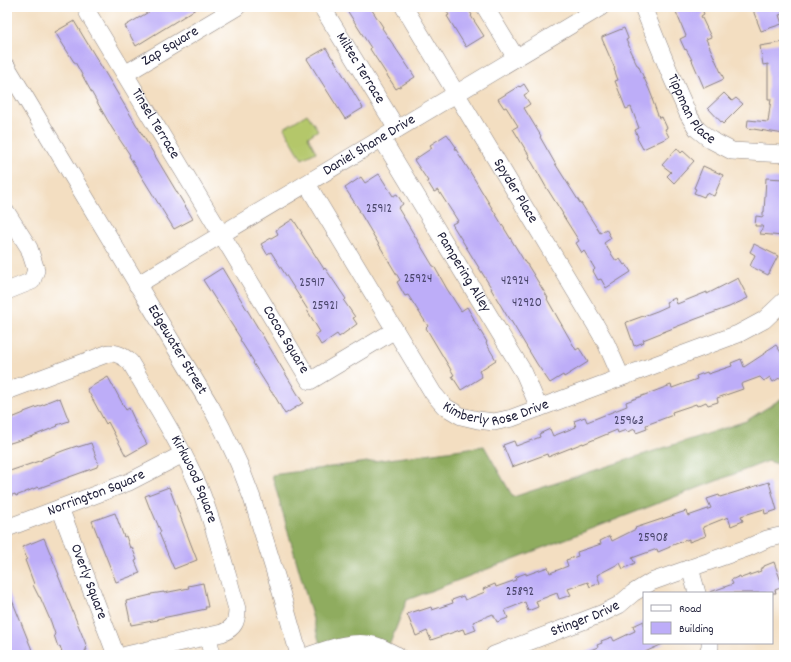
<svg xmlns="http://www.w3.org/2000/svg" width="791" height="662" font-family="Dekko,sans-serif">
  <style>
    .green { fill: #b4c76b; stroke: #6b7453 }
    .forest { fill: #8fac5f; stroke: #58674d }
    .building { fill: #bdadf8 }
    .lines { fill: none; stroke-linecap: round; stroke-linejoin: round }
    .minor-casing { stroke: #8a807e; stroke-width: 18 }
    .minor { stroke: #fff; stroke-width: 17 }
    .labels { text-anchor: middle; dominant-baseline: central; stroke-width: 3; stroke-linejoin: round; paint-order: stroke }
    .number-label { font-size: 13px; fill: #49456a }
    .street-label { font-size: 15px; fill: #22223b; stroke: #fff }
  </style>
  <rect width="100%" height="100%" fill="#fff"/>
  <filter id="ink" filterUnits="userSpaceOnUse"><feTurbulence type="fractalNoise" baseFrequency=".025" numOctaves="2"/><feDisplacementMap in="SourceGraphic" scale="8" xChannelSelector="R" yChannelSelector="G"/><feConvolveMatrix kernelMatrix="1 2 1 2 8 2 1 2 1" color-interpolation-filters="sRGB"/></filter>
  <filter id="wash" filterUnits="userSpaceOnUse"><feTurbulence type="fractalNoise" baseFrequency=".012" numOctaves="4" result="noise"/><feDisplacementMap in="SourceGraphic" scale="16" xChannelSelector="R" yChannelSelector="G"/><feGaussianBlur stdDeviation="0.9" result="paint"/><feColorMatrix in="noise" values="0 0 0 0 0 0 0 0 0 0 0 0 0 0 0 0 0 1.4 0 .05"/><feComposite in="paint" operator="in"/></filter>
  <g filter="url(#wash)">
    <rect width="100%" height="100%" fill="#f3dec1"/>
    <path class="green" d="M307,114L318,130L308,137L316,152L302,159L284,128Z"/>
    <path class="forest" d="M784,397V466L768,461L407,600L387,651H322L272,475L484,446L513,497L746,421Z"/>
    <g id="blocks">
      <g class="building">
        <path d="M157,7H199L136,46L125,26Z"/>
        <path d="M345,7H370L383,27L382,28L415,77L396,89L370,49L371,48Z"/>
        <path d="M444,7H467L472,15L471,16L484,36L466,47L447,16L449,15Z"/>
        <path d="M674,7H701L704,14L701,16L711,37L706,39L724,79L704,88L691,58L686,49L685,50L680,39L686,36Z"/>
        <path d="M765,7H780L783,14L779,15L782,24L761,31L754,13V11Z"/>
        <path d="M74,21L193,219L174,229L129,156L130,155L112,128L93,95L75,62H74L55,32Z"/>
        <path d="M624,28L628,38V39L626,40L630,48L629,49L637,65H638L649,89L653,99H652L659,118L662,117L667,128L665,129L669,137L643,149L637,138L638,137L635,130L639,128L631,107L626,109L615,81L618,80L614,69H615L602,39V37Z"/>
        <path d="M784,42V134L747,128L748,120L768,122L771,99H768V64L763,65L760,46Z"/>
        <path d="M326,48L332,58H333L363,108L345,119L307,59Z"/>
        <path d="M524,84L529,92L524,95L530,104L524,108L541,136L540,137L556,165L580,203H581L600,233L606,229L611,238L604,243L616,261L620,259L624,265L626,264L631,272L606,288L601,279L598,280L593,271L595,269L584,251L582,253L576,243L579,241L562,214H563L546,187L529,157H530L513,129L518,126L506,107L504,108L498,99L519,86L520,87Z"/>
        <path d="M724,93L732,101L736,98L743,104L723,124L708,108Z"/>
        <path d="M447,134L456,147L455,148L469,170L481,190L526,264H527L548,298L547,299L576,350L579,348L588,362L564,377L563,375L550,383L537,364L511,321H510L491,289H492L452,224L458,221L438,190L434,192L427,181H428L414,160L432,148L430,145Z"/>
        <path d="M677,148L681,153L683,151L694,161L674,183L667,176L671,172L662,165Z"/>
        <path d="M703,166L723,175L714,196L706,193L704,197L694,193L696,189L694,188Z"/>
        <path d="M379,174L393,196L397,194L403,204L398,208L433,266H434L447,289L461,311L467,307L474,319H473L487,342L486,343L496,360L479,371L482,377L461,390L452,376L454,375L426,328L428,326L408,295L405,296L397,282L400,280L359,211H360L345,188L361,177L365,183Z"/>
        <path d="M766,178L784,179V226L783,236L760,234L763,226H755L756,216L763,217V212H764Z"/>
        <path d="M293,219L302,233H301L324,269L325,268L346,299L344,301L355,317L353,318L357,324L339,337L337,334L321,345L315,335L320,332L307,310H308L271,252L267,254L261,244L278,234L276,230Z"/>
        <path d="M754,244L778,256L768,275L750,266L755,255L750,252Z"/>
        <path d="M222,268L303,403L285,414L273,393H272L253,363L254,362L240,340L241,339L203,280Z"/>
        <path d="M738,278L748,298L729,307L696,319L643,340L644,342L634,346L626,323L627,322L657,311L668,306L666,302L675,298L677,304L707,292V294Z"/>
        <path d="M776,345L784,357V375L773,382L770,377L764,381L760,377L741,384L743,389L717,398L718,402L708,405L706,402L697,406L696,404L672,412L673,415L646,425L647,429L636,433L635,429L627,432L626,430L618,433L617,430L583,444V443L548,457L547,454L512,467L503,445L514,441L516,446L540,437L539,434L550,429L553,436L576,427L574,421L585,417L587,422L627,406L626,402L671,385L672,388L697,379L696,376L707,372L708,374L732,366L731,363L741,359L744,367L767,352L766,351Z"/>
        <path d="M108,377L126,410L129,408L135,421H134L147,444L126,456L108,422L106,424L87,389Z"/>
        <path d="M57,398V399L60,398L69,421L57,425L58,426L33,436L7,444V420L24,413V412L48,403L47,402Z"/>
        <path d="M91,443L99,465L97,466V467L39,488L38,487L16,496L15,494L7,497V472L42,460V459L65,450L77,446L78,447Z"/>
        <path d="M769,482L777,510L765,514L764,509L741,516L743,521L731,526L728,517L703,527L706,536L689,542V539L670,546V547L658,552L657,549L632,558L635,563L623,569L620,563L597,575L600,583L590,587L588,582L568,589L571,595L559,599L557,593L536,601L538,607L528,611L525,602L505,610L508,618L497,622L493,614L473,622L476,630L465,634L463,629L431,640L427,631L416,636L407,614L419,610V611L431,607L432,610L453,603L452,600L463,596L465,600L485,592L483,589L495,584L496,587L516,580L515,577L526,573V575L548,567L550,573L568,566L566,560L578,556L577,552L601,544L600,541L610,536L612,541L636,529L635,528L686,511L688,516L711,508L707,499L719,495L720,497Z"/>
        <path d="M169,487L197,560L174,569L159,533L161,532L151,509H150L145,496Z"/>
        <path d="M115,513L124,537L126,536L130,548L132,547L137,560L135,561L140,573L116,582L92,521Z"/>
        <path d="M44,538L59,575H58L87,647L86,648L87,650H85L87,655H63L60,646L58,647L54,635L55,634L51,622L40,597H39L33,585L34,584L25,560L27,559L22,547Z"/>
        <path d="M774,562L783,587L775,590L776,593H710V592L733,584L731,580L740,576L741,578L761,571L760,569L764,567V566Z"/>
        <path d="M203,583L208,607H205L206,609L157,619L158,620L131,625L126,601L151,595V594L164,592V593L189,588L188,586Z"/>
        <path d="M7,590H8L34,655H7Z"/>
        <path d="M644,621V643H665L645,652L647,655H578L598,647L597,645L602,643L601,641L612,637L614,641L635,631L633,626Z"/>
      </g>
    </g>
  </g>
  <g filter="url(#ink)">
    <use href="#blocks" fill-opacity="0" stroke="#8a807e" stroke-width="1"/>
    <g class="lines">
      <g class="minor-casing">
        <g id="minor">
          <path id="s1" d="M86,7L88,13L310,381L395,330"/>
          <path id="s2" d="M322,7L397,129"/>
          <path id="s3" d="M404,7L595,324L606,343L621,377"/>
          <path d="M485,7L516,58"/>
          <path id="s4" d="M643,7L669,71L688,114L697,129L711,140L732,151L784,154"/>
          <path id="s5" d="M7,67L211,407L223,430L239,464L252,498L281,592L299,655"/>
          <path id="s6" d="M125,74L237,7"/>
          <path id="s7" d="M382,139L524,373L539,408"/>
          <path id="s8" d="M307,184L433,393L444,406L461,416L478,420L494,422L512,418L738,334L764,320L784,301"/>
          <path d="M7,213L29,248L36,270L32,281L7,291"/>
          <path id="s9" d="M137,285L601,7"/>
          <path id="s10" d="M7,391L109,353C118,353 123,356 130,362C154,403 180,443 199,487C215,526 225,568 237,609C237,622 234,628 222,633L126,655"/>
          <path id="s11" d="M60,508L116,655"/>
          <path id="s12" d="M7,528L129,482L183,454"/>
          <path d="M690,568L697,593"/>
          <path d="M208,636L212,655"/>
          <path d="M310,655C330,648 353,640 374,645C382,647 389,652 397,655"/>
          <path id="s13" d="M494,655L601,614L619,605L633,593L651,582L747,548L767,539L784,535"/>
          <path d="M707,655L710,647V643"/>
        </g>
      </g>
      <use href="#minor" class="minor"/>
    </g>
  </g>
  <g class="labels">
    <g class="number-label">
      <text x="379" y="209">25912</text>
      <text x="418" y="279">25924</text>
      <text x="515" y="281">42924</text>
      <text x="312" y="283">25917</text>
      <text x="527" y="303">42920</text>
      <text x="325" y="306">25921</text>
      <text x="629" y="421">25963</text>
      <text x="653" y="538">25908</text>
      <text x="520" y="592">25892</text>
    </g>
    <g class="street-label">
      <text stroke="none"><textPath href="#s6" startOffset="53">Zap Square</textPath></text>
      <text stroke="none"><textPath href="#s2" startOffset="72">Miltec Terrace</textPath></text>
      <text stroke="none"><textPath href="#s4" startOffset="114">Tippman Place</textPath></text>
      <text stroke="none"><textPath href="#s1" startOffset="136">Tinsel Terrace</textPath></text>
      <text stroke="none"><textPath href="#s9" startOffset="271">Daniel Shane Drive</textPath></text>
      <text stroke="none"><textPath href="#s3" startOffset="215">Spyder Place</textPath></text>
      <text stroke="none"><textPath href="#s7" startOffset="156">Pampering Alley</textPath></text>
      <text stroke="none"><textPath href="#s1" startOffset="388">Cocoa Square</textPath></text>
      <text stroke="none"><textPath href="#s5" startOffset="330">Edgewater Street</textPath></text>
      <text stroke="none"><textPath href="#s8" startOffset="316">Kimberly Rose Drive</textPath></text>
      <text stroke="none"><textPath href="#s10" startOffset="266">Kirkwood Square</textPath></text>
      <text stroke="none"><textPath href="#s12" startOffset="96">Norrington Square</textPath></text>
      <text stroke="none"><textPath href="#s11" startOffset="79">Overly Square</textPath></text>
      <text stroke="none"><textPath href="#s13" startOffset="98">Stinger Drive</textPath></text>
    </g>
  </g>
  <rect width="791" height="662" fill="none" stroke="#fff" stroke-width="24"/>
  <rect x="643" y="592" width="130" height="52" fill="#ffffff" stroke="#a7a7b1"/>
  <rect x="651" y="605" width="20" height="6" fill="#ffffff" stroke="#a7a7b1"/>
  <text x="679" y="612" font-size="12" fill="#22223b">Road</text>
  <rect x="651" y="622" width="20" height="12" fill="#bdadf8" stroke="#a7a7b1"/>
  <text x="679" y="632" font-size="12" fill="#22223b">Building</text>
</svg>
